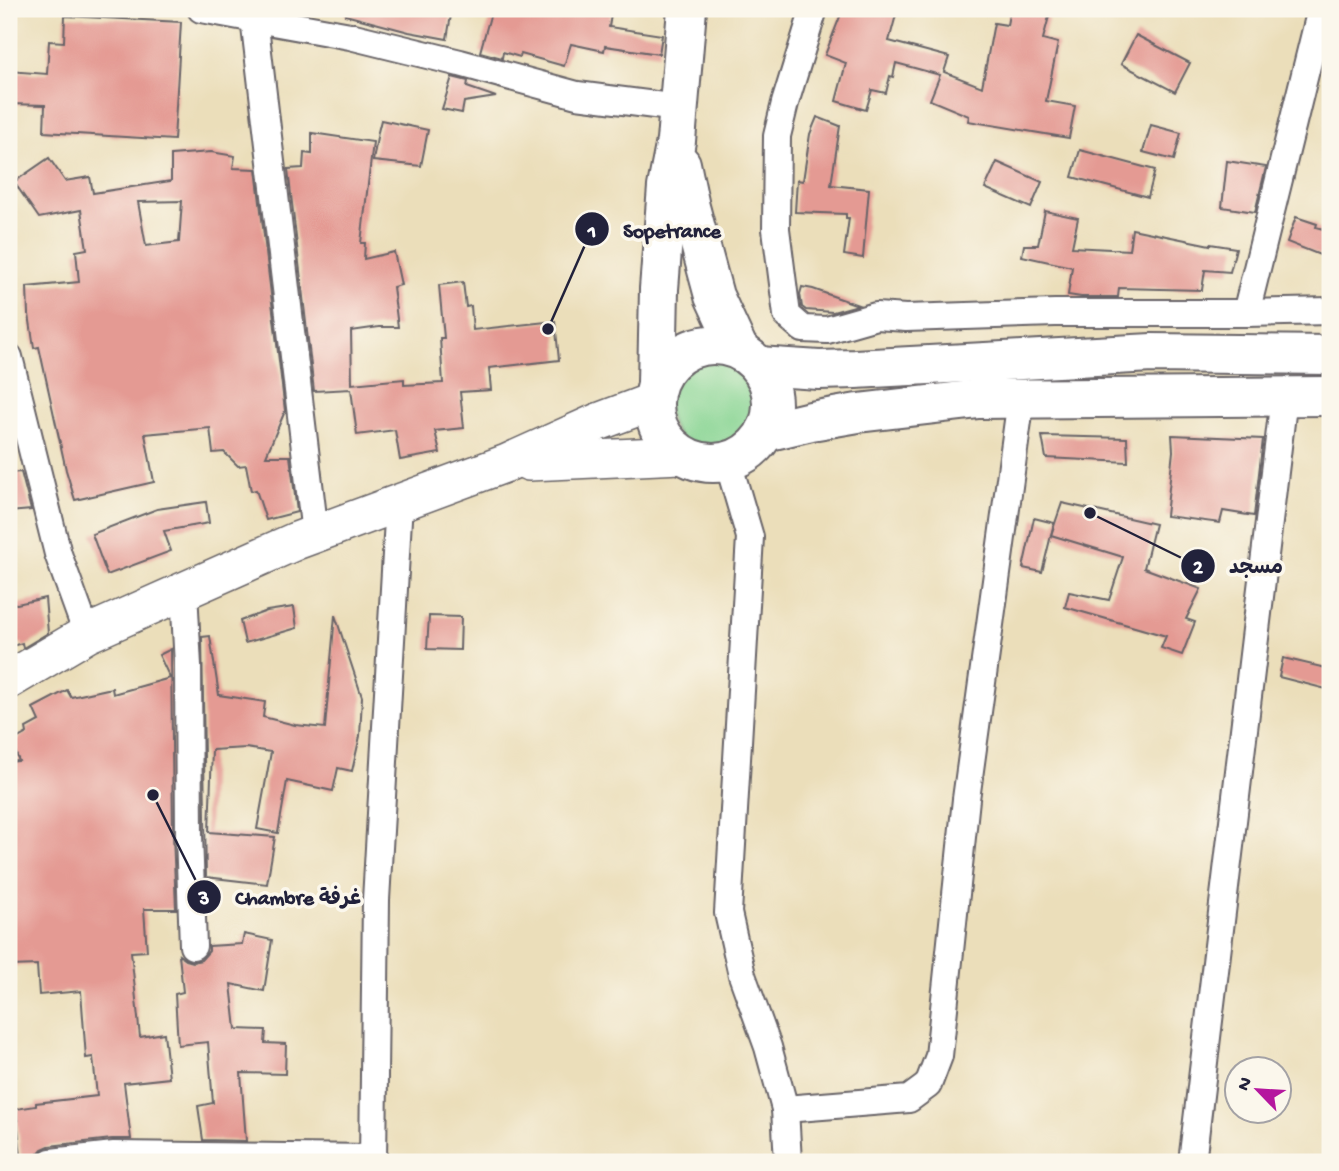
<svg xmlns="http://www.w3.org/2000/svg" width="1339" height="1171" font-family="'Gochi Hand','Playpen Sans Arabic',sans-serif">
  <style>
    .green { fill: #86d492; stroke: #547b66; stroke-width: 2 }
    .building { fill: #e49a93; fill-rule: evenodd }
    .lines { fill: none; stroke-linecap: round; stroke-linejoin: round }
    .minor-casing { stroke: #686467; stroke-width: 30 }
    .secondary-casing { stroke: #686467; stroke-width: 40 }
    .trunk-casing { stroke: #686467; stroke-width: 42 }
    .minor { stroke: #fff; stroke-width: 26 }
    .secondary { stroke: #fff; stroke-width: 37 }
    .trunk { stroke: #fff; stroke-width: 38 }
    .leader { fill: none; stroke: #22223b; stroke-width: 2.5 }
    .callout-dot { fill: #22223b; stroke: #fbf7ec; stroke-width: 2.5 }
    .mark-label { font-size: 21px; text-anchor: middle; font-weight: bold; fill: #fff }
    .callout-label { font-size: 21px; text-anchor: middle; font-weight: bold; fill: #22223b; stroke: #fbf7ec; stroke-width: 7; stroke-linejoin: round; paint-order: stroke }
  </style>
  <rect width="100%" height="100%" fill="#fbf7ec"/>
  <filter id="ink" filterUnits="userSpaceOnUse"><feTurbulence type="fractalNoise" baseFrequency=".0143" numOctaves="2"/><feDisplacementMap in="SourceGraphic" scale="14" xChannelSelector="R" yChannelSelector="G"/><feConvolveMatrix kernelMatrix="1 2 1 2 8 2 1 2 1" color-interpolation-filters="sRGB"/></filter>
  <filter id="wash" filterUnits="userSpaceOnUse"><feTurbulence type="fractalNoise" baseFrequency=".00686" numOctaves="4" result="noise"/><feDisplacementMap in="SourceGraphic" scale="28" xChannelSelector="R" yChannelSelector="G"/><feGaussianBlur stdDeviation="1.57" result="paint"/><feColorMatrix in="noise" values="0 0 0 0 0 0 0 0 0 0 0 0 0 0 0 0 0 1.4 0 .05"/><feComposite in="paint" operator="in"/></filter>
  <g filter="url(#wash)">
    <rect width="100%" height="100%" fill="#ebdeba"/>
    <circle class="green" cx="715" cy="406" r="47"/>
    <g id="blocks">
      <g class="building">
        <path d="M346,9H452L447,39L409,32L345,15Z"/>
        <path d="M492,9H612L609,27L662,35L659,54L605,46L604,51L571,44L564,66L521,54L520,57L503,52L502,58L480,52Z"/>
        <path d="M843,9H872L896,15L889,41L949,57L944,72L982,87L994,23L1007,25L1010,9H1051L1043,39L1058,43L1046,101L1075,106L1069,138L968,121L969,116L930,100L940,75L896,63L893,77L890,76L886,93L872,90L866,110L836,101L846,63L825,55Z"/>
        <path d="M65,16L181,22L174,140L44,132L45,105L9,104V71L47,74L49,41L64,42Z"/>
        <path d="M1136,35L1190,63L1175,92L1121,64Z"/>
        <path d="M452,77L468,81L467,87L496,97L464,102L462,113L442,109Z"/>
        <path d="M817,117L840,126L831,185L869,189L863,258L844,255L849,218H846V214L795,212L797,180L803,181L810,134Z"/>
        <path d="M381,120L428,130L421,166L373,161L378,132Z"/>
        <path d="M1151,125L1181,133L1174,160L1143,152Z"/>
        <path d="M312,133L373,142L361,243H365L364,259L394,252L401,285L393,287L398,327H379L351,331L352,384L404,379V385L443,383L440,338H444L439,285L463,282L466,307L471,306L473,330L555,321L559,360L489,368L491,390L460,392L464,428L435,431L440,453L400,460L395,430L357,435L351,389L314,391L288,169L303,168L304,153L312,154Z"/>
        <path d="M1080,150L1155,170L1148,197L1072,177Z"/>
        <path d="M211,152L235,156L233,168L256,169L285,411L266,456H290L297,512L266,520L256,490L251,491L246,465L238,466L224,452L213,453L210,428L145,434L154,482L75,500L66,470L39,347L34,348L29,314H28L27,287L79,282L76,251L87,249L81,210L39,218L14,182L49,158L65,181L90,177L93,193L171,181V155ZM182,201L179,242L146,246L138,202Z"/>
        <path d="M1227,161L1266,167L1255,212L1222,207Z"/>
        <path d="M997,162L1042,182L1031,208L985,188Z"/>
        <path d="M1045,211L1078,218L1072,247L1129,250L1132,229L1210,245V244L1236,248L1230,272L1205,270L1202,290L1119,288L1118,297H1081L1068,295L1072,267L1022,256L1024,245H1038Z"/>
        <path d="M1296,217L1317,224L1316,227L1330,231V259L1287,242Z"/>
        <path d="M802,287L813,289L858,305L833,312L806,310L802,307L800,294Z"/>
        <path d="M1172,435L1263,439L1254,516L1223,511L1220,523L1166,516L1173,451Z"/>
        <path d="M1042,436L1127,438L1128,462L1046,458Z"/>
        <path d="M21,472L31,510L9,512V473Z"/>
        <path d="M206,502L209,523L164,531L171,551L107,575L92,534L157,509Z"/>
        <path d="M1062,503L1155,524L1144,568L1201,589L1186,619L1195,622L1182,655L1161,648L1166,636L1065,607L1069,592L1109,600L1123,557L1051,535Z"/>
        <path d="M1034,518L1054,523L1042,572L1023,568Z"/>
        <path d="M45,598L48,633L23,648L22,643L9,647V603L17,604Z"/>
        <path d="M294,607L297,628L245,643L240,621L267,611Z"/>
        <path d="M335,615L362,697L360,736L352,771L338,768L333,791L287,781L278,833L257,829L271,752L246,748L212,750L209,832L275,837L267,884L206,877L202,637L210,636L219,695L265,702L263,717L295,725L325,728Z"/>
        <path d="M429,616L461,617L460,650L427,649Z"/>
        <path d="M171,649L173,835L176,909H144L147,951L131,952L140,1037L164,1033L169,1078L124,1083L131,1139H112L49,1146L42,1149L37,1155L21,1157L16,1109L36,1106V1103L97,1096L93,1057L86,1058L81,991L39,995L37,965L11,966L9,923V762L19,761L11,742L27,733L26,728L39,721L33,708L67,690L71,697L112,688L113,694L170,678L159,655Z"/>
        <path d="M1283,658L1330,669V690L1279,677Z"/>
        <path d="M244,934L272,940L264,991L231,984L236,1029L266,1030L265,1043L286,1044L285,1074L241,1073L246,1141L203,1140L198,1106L213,1103L208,1042L178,1045L175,994L183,992L179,955L186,960L193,962L201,960L209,951V946L242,944Z"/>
      </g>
    </g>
  </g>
  <g filter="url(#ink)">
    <use href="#blocks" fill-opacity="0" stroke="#686467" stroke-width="2"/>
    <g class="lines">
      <g class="minor-casing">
        <g id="minor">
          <path d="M201,9L350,36L460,63L577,95L678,108"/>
          <path d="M814,9L785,103L777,136L776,229L787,315L803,329L827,330L876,316L906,318L1055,313H1246L1330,311"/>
          <path d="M254,18L315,534"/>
          <path d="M1246,313L1321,9"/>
          <path d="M9,357L58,554L87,634"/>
          <path d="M728,462L750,537L728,913L742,975L768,1047L785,1109L788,1162"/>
          <path d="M184,591L188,666L189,835L193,946"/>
          <path d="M785,1109L909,1099L928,1085L939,1056L966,799L1021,399"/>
          <path d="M51,1162L114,1155L373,1158"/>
          <path d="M373,1162L376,900L399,502"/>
          <path d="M1192,1162L1284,397"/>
        </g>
      </g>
      <g class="secondary-casing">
        <g id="secondary">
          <path d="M529,462L681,455"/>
          <path d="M9,680L87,634L296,541L507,463L598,422L654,401"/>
        </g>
      </g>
      <g class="trunk-casing">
        <g id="trunk">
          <path d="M681,164L690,207L714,296L739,350"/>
          <circle cx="713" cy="404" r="59"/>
          <path d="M758,366L819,370L855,369L1152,353L1330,355"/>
          <path d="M657,383L659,289L667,187L676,141L687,9"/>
          <path d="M765,432L811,421L858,413L979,399L1330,396"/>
        </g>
      </g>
      <use href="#minor" class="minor"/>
      <use href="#secondary" class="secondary"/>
      <use href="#trunk" class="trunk"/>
    </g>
  </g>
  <path class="leader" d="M548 329L592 229M1090 513L1198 566M153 795L204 897"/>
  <g class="callout-dot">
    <circle cx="548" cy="329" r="7"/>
    <circle cx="1090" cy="513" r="7"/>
    <circle cx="153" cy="795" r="7"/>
    <circle cx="592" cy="229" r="18"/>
    <circle cx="1198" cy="566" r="18"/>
    <circle cx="204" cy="897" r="18"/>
  </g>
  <g class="mark-label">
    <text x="592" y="237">1</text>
    <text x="1198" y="573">2</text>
    <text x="204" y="904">3</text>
  </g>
  <g class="callout-label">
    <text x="672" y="237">Sopetrance</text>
    <text x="1256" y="573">مسجد</text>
    <text x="298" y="904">Chambre غرفة</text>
  </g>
  <rect width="1339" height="1171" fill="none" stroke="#fbf7ec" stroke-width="35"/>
  <g transform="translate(1258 1090) rotate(295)"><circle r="33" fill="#fbf7ec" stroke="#a4a2a5" stroke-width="2"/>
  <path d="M0-5L12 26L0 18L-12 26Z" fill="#b5179e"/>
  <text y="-10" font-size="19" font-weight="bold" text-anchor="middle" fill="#22223b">N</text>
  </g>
</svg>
